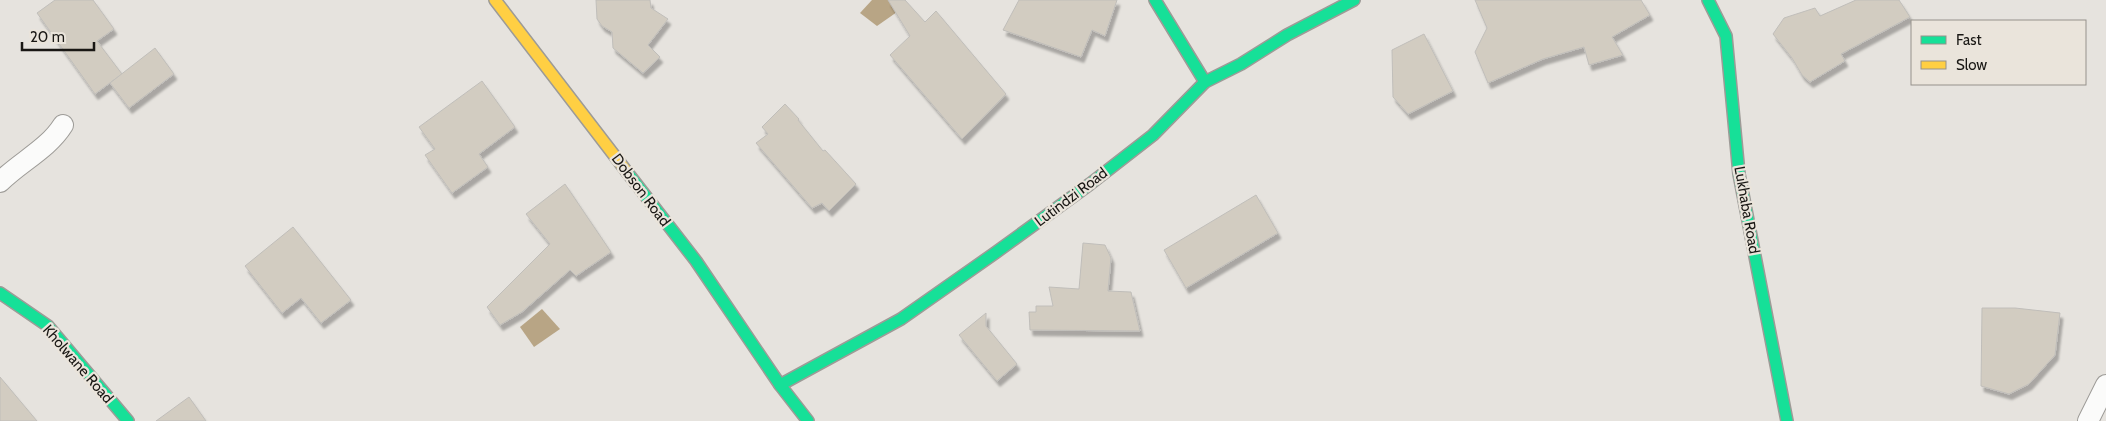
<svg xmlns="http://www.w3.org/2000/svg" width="2106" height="421" font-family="Cabin,sans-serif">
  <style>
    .water { fill: #b8a585 }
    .building { fill: #d2ccc1; stroke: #c0beba; filter: url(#shadow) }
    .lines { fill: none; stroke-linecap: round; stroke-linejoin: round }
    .street-casing { stroke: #9d9b97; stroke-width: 22 }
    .fast-casing { stroke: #9d9b97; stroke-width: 14 }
    .slow-casing { stroke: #9d9b97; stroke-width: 14 }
    .street { stroke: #fbfbfa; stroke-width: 20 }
    .fast { stroke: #16e098; stroke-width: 11 }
    .slow { stroke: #ffcf43; stroke-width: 11 }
    .labels { text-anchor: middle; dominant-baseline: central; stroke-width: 4.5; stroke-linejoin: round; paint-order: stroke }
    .street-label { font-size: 15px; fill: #191714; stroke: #eae4db }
  </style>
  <defs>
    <filter id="shadow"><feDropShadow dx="3" dy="5.5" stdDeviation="1" flood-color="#0004"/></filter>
  </defs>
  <rect width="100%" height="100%" fill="#e6e3de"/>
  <g class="water">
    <path d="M872,0H903L907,5L877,26L860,13Z"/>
    <path d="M542,309L560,329L534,347L520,327Z"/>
  </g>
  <g class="building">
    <path d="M55,0H93L114,29L97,41L122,74L95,94L37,13Z"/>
    <path d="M596,0H650L651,8L668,19L648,45L660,57L643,73L613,48L612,32L602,26L597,19Z"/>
    <path d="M888,0H905L925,22L936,11L1006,94L962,139L890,55L910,36Z"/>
    <path d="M1019,0H1117L1105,36L1092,30L1081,57L1003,30Z"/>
    <path d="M1475,0H1641L1650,15L1612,37L1623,55L1589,65L1584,47L1543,59L1488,83L1475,52L1487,28Z"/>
    <path d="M1856,0H1899L1910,17L1841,54L1845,61L1810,82L1802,75L1792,58L1773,34L1784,18L1815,8L1820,16Z"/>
    <path d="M1424,34L1453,91L1408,114L1393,97L1392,50Z"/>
    <path d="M155,48L174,74L129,108L110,83Z"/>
    <path d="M482,81L515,127L479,154L488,167L452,193L425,155L435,149L419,127Z"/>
    <path d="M785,104L799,119L798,120L823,151L825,150L856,184L829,211L822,203L812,208L756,143L768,134L762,127Z"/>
    <path d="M565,184L611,252L576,276L570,270L522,312L500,325L487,307L550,244L526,214Z"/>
    <path d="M1256,195L1278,233L1186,288L1164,250Z"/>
    <path d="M293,227L351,300L321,323L301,298L282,313L245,266Z"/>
    <path d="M1083,243L1105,245L1111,258L1108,291L1131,292L1140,331L1030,330L1029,312H1036V306H1053L1049,287L1079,289Z"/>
    <path d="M1982,308H2015L2060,313L2055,355L2029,384L2009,394L1981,386Z"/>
    <path d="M986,313V326L1017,364L997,381L959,335Z"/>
    <path d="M0,377L37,421H0Z"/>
    <path d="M189,397L206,421H156Z"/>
  </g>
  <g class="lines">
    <g class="street-casing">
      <g id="street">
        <path d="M0,182C20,162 48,149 63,125"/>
        <path d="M2088,421L2106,385"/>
      </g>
    </g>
    <g class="fast-casing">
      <g id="fast">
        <path d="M1155,0L1205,82"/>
        <path d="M1708,0L1726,36L1739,174L1787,421"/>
        <path d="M627,172L696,261L780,385L808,421"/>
        <path d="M0,293L48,326L128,421"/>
        <path d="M780,385L901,319L995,253L1090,184L1153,135L1205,82L1241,64L1287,35L1354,0"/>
      </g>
    </g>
    <g class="slow-casing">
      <path id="slow" d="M495,0L627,172"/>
    </g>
    <use href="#street" class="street"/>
    <use href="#fast" class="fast"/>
    <use href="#slow" class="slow"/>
  </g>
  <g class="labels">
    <g class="street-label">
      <text transform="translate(641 190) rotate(53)">Dobson Road</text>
      <text transform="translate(1071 197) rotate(-37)">Lutindzi Road</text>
      <text transform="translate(1747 210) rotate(80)">Lukhaba Road</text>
      <text transform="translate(78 364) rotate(49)">Kholwane Road</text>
    </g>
  </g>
  <rect x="1911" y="20" width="175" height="65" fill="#eae4db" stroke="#96928b"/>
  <rect x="1921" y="36" width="25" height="8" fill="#16e098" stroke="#96928b"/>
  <text x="1956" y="45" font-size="15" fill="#191714">Fast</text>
  <rect x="1921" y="61" width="25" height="8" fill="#ffcf43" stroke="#96928b"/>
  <text x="1956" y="70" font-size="15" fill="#191714">Slow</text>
  <path d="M22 42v8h72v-8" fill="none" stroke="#191714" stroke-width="2.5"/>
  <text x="30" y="42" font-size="15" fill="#191714" stroke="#eae4db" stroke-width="4" paint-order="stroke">20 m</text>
</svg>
